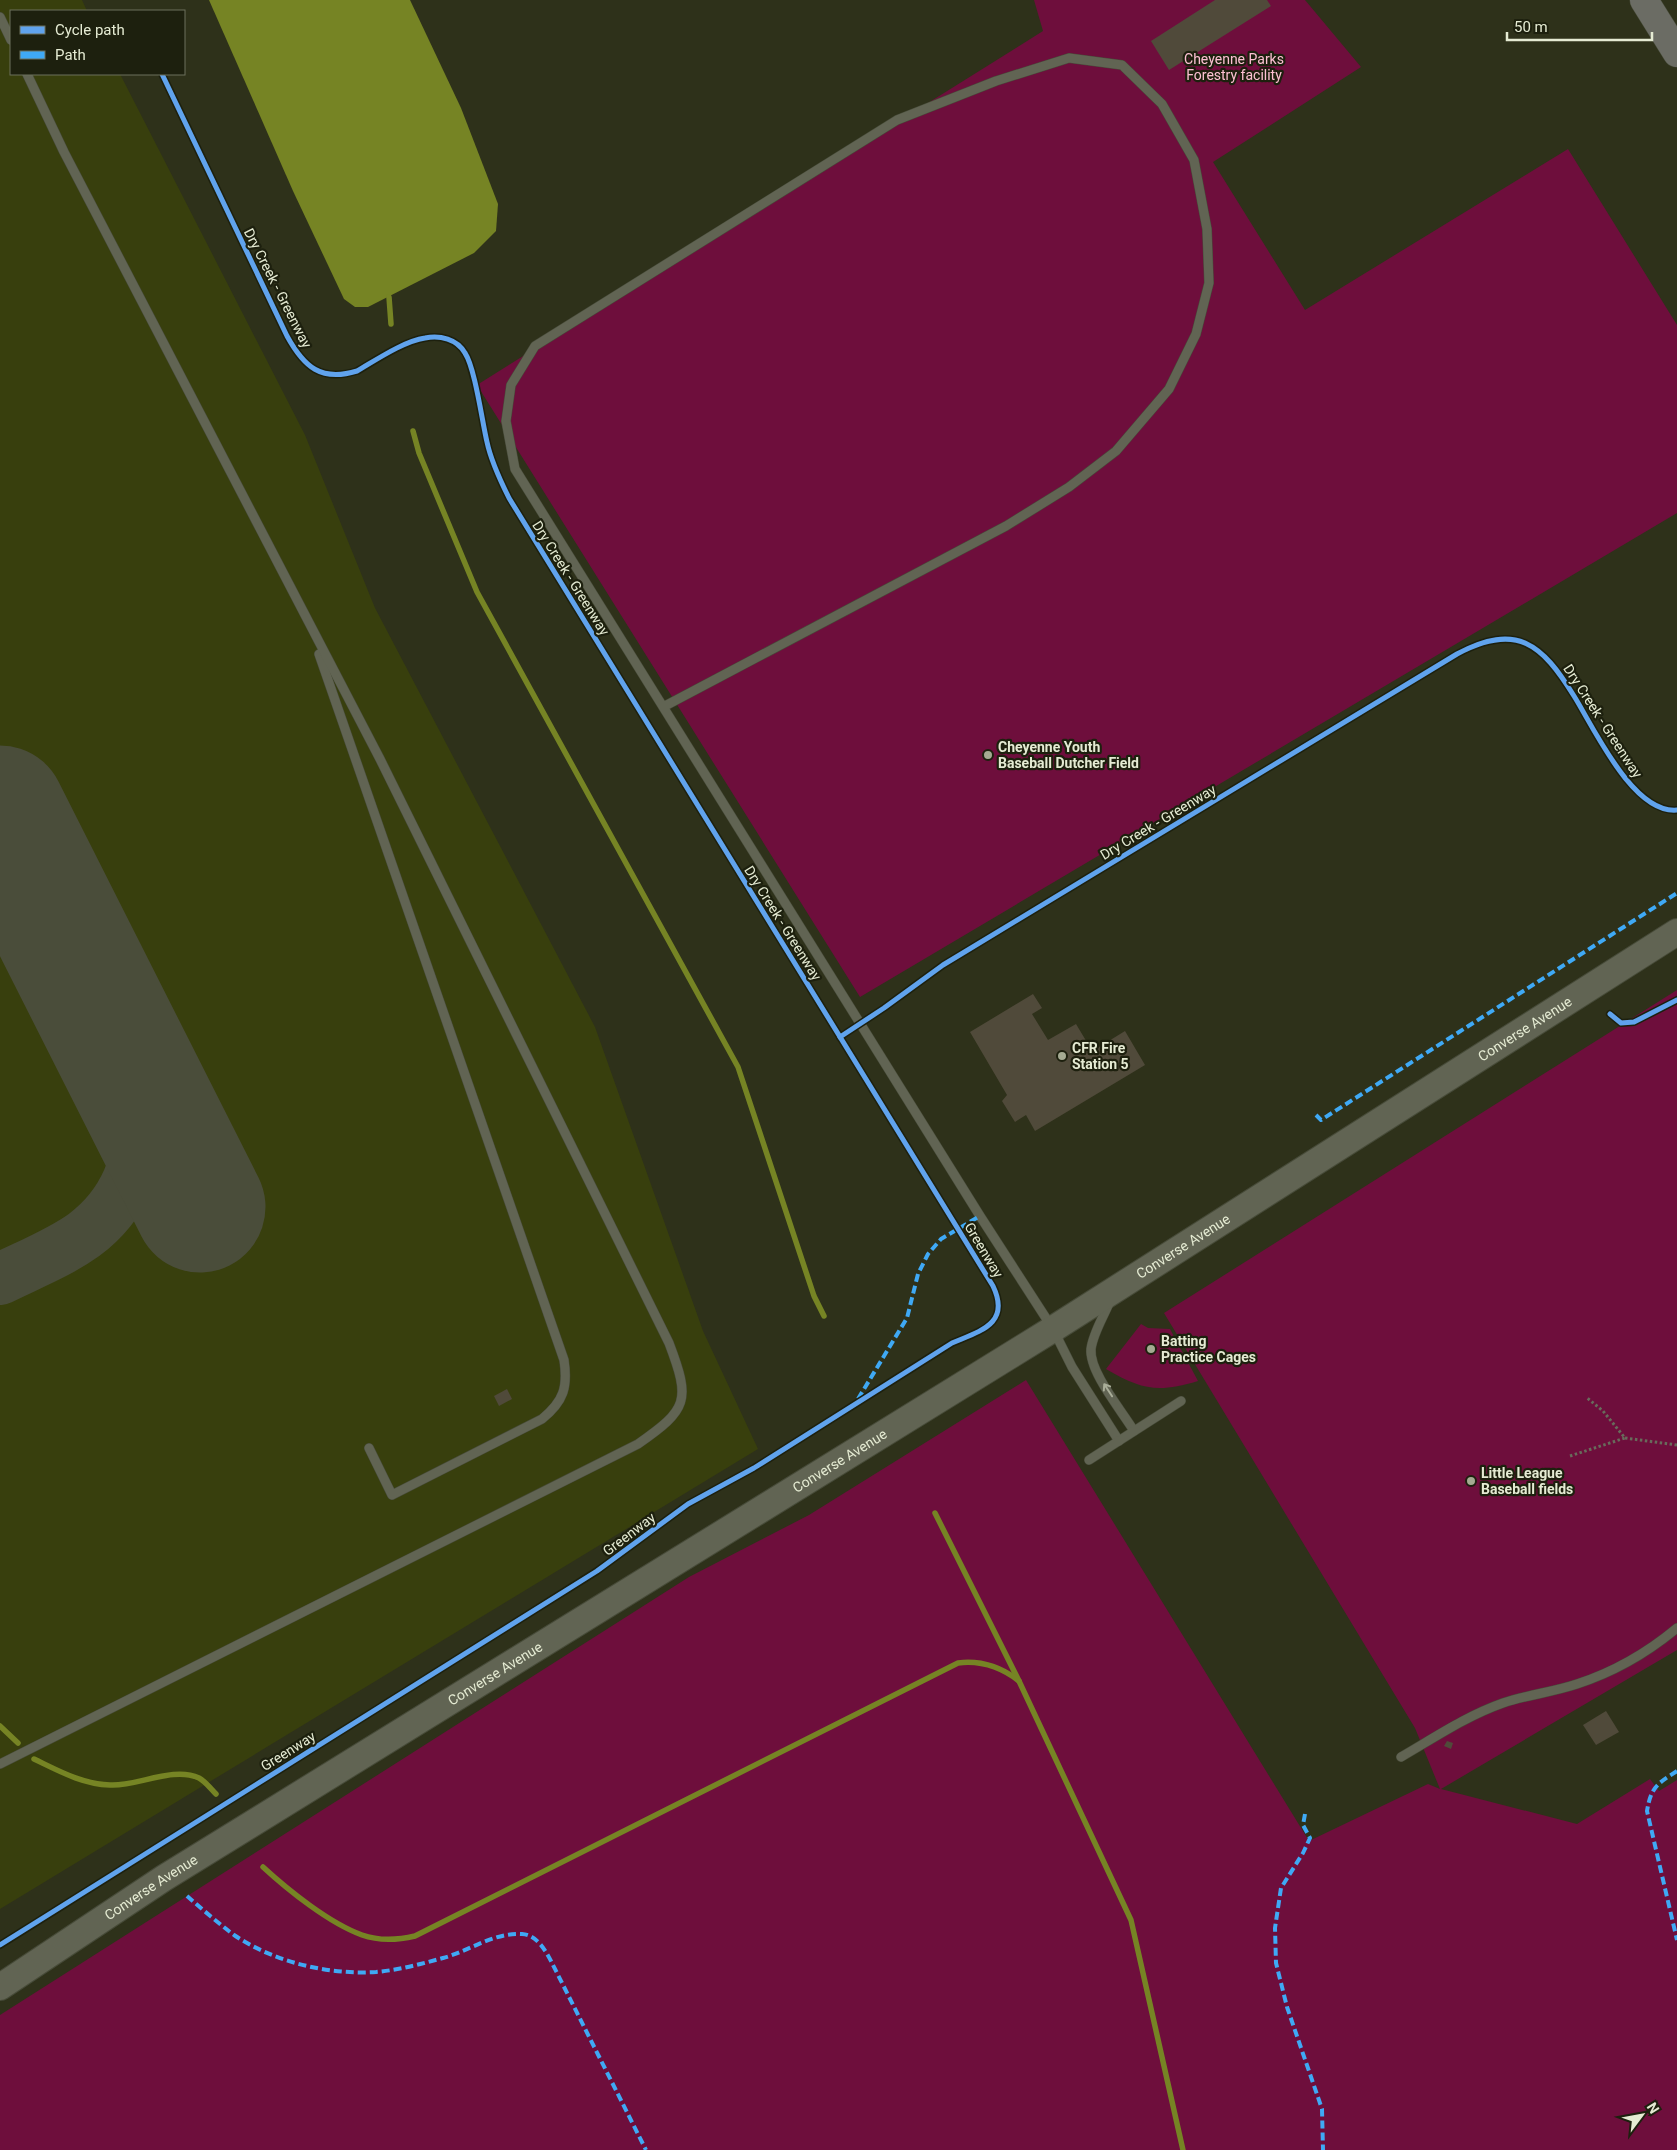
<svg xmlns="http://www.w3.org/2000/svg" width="1677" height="2150" font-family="Roboto,sans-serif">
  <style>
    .built { fill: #383f0d }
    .green { fill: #6e0e3c }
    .water { fill: #768424 }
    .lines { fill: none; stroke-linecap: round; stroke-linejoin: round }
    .stream { stroke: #768424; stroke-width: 5.5 }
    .taxiway { stroke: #4a4d3a; stroke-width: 52 }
    .runway { stroke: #4a4d3a; stroke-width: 131 }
    .building { fill: #504a3a }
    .lane-casing { stroke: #474b39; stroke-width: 10 }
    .secondary-casing { stroke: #474b39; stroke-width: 28 }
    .primary-casing { stroke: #474b39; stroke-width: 29 }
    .path { stroke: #686b5b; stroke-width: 3; stroke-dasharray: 2.5 2.5; stroke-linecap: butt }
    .lane { stroke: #616453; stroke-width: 9 }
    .secondary { stroke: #616453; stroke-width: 26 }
    .primary { stroke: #6b6c64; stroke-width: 28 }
    .quiet { stroke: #3fa9f5; stroke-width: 4; stroke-dasharray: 8 4; stroke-linecap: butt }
    .cycleway-casing { stroke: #1d200e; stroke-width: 8 }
    .cycleway { stroke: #60a3ed; stroke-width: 5 }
    .oneway { stroke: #aaae99 }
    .poi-dot { fill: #a5aa92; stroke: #1d200e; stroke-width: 2 }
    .labels { text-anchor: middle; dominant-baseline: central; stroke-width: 4.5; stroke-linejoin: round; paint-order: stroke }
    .park-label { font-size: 14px; fill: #fdc0d3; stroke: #1d200e }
    .street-label { font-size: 14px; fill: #e5ebd3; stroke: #1d200e }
    .poi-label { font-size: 14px; font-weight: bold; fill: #e5ebd3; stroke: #1d200e; text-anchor: start }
  </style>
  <rect width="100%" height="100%" fill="#2e311a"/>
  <path class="built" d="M0,0H82L87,11H11V74H120L305,435L375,608L595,1027L703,1331L758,1449L0,1909Z"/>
  <g class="green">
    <path d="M1034,0H1305L1361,67L1213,162L1305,310L1568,149L1677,325V513L860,997L477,385L1043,31Z"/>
    <path d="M1677,990V1650L1441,1789L1577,1824L1650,1779L1659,1791L1677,1780V2150H0V2015L689,1577L809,1515L1026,1380L1309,1841L1428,1784L1440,1789L1415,1728L1164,1313Z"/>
    <path d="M1141,1324L1148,1328L1170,1329L1198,1381C1158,1393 1142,1390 1106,1369Z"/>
  </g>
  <path class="water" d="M209,0H410L461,108L498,204L496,231L474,253L368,307H355L344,299L293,191Z"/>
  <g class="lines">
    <g class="stream">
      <path d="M389,297L391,324"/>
      <path d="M413,431L419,453L477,592L738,1067L814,1296L824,1316"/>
      <path d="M935,1513L1019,1681L1131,1920L1183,2150"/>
      <path d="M0,1726L18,1743"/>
      <path d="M34,1759C59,1771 82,1784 110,1785C136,1787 173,1766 199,1778C205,1781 211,1789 216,1794"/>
      <path d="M263,1867C288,1890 329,1923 362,1935C379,1941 398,1940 415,1936L958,1663C982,1660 1001,1667 1019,1681"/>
    </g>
    <path class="taxiway" d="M0,1279C28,1265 59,1253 84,1235C123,1206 144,1160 138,1112C136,1088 125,1066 117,1044"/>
    <path class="runway" d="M0,811L200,1207"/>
  </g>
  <g class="building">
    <path d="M1215,0H1267L1271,6L1169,70L1151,41Z"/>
    <path d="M1033,994L1042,1008L1032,1014L1048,1040L1076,1024L1088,1044L1095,1040L1099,1047L1125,1031L1145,1065L1035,1131L1026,1115L1015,1122L1002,1101L1007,1095L970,1032Z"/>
    <path d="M507,1389L512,1399L499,1406L494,1396Z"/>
    <path d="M1606,1711L1619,1732L1596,1745L1583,1725Z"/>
    <path d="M1447,1741L1453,1743L1451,1749L1444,1746Z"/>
  </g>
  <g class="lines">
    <g class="lane-casing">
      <g id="lane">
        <path d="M0,17L11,40"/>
        <path d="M319,654L564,1360C568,1387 564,1401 542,1419L392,1495L369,1448"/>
        <path d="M663,707L1006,526L1069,487L1116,451L1169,389L1196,334L1209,283L1207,229L1194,160L1162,104L1122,65L1069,58L996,81L897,120L535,346L511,385L506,421L515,469L980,1216L1053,1329L1072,1367L1119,1441"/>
        <path d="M1110,1301C1104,1316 1093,1333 1091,1349C1089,1372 1122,1411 1134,1431"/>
        <path d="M1089,1460L1181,1401"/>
        <path d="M1401,1757C1434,1738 1466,1716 1503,1703C1527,1695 1553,1692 1577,1684C1614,1672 1647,1653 1677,1628"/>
        <path d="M0,1764L638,1444C688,1409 691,1401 669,1343L380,759L64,152L27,74"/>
      </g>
    </g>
    <g class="secondary-casing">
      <g id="secondary">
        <path id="s1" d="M0,1987L164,1878L1053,1329L1677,932"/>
      </g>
    </g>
    <g class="primary-casing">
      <path id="primary" d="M1644,0L1677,53"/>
    </g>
    <g class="path">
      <path d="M1625,1438L1677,1445"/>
      <path d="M1570,1456L1625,1438L1603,1411L1586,1397"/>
    </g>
    <use href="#lane" class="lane"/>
    <use href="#secondary" class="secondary"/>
    <use href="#primary" class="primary"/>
    <g class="quiet">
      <path d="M1316,1115L1321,1120L1677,893"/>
      <path d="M858,1399L907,1318L918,1274L928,1254L941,1239L980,1216"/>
      <path d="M1677,1771C1657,1784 1651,1787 1647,1811L1677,1940"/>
      <path d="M1305,1814L1303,1825L1310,1838L1303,1853L1281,1888L1275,1928L1276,1963L1287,2007L1322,2109L1323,2150"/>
      <path d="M187,1896C202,1909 218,1923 234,1935C274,1962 328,1975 376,1972C399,1970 421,1964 443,1958C469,1951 495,1932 522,1934C538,1935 547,1953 553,1965L646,2150"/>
    </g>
    <g class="cycleway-casing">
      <g id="cycleway">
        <path d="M1610,1014L1621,1023L1634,1022L1677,1000"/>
        <path d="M840,1037L884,1008L943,965L1457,654C1517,622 1542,644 1574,696C1594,728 1633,814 1677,810"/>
        <path d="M0,1945L597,1571L688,1504L754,1468L952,1343C980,1331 1011,1324 993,1286L509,498C500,480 491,461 487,442C482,421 475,368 465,353C457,339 440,335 425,338C404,341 376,360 357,371C321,382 304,367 287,336L162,74"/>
      </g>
    </g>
    <use href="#cycleway" class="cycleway"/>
  </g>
  <defs><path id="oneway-shaft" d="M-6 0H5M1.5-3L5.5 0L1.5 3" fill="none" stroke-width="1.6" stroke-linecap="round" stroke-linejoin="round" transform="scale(1.25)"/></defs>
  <use class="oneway" href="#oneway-shaft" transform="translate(1108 1390) rotate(-123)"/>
  <g class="poi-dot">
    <circle cx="988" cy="755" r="5"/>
    <circle cx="1062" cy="1056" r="5"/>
    <circle cx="1151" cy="1349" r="5"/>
    <circle cx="1471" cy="1481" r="5"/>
  </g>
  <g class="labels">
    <g class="park-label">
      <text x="1234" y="59">Cheyenne Parks<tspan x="1234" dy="16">Forestry facility</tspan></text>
    </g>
    <g class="street-label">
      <text transform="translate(278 288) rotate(63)">Dry Creek - Greenway</text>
      <text transform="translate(571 578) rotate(58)">Dry Creek - Greenway</text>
      <text transform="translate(1603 721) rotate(57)">Dry Creek - Greenway</text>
      <text transform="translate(1158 822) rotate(-31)">Dry Creek - Greenway</text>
      <text transform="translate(783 923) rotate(58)">Dry Creek - Greenway</text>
      <text stroke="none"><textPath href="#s1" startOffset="1801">Converse Avenue</textPath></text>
      <text stroke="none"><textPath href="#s1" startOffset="1396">Converse Avenue</textPath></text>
      <text transform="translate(984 1250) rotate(59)">Greenway</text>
      <text stroke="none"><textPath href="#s1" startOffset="991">Converse Avenue</textPath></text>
      <text transform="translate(629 1534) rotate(-37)">Greenway</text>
      <text stroke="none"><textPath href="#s1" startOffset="586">Converse Avenue</textPath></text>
      <text transform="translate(288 1751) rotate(-32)">Greenway</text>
      <text stroke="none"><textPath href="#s1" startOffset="181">Converse Avenue</textPath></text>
    </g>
    <g class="poi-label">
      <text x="998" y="747">Cheyenne Youth<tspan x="998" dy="16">Baseball Dutcher Field</tspan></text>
      <text x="1072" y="1048">CFR Fire<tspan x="1072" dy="16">Station 5</tspan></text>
      <text x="1161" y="1341">Batting<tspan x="1161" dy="16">Practice Cages</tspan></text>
      <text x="1481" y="1473">Little League<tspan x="1481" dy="16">Baseball fields</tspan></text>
    </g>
  </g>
  <rect x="10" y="10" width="175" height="65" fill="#1d200e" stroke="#6d715d"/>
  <rect x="20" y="26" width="25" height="8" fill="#60a3ed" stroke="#6d715d"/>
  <text x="55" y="35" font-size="15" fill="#e5ebd3">Cycle path</text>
  <rect x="20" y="51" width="25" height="8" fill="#3fa9f5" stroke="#6d715d"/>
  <text x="55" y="60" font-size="15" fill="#e5ebd3">Path</text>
  <g transform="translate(1642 2115) rotate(58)" stroke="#1d200e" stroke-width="4" paint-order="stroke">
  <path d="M0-4L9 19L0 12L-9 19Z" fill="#e5ebd3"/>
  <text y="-8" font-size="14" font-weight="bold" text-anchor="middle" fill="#e5ebd3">N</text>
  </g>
  <path d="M1507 32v8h145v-8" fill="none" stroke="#e5ebd3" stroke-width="2.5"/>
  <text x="1514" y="32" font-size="15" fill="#e5ebd3" stroke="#1d200e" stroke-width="4" paint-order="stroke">50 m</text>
</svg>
